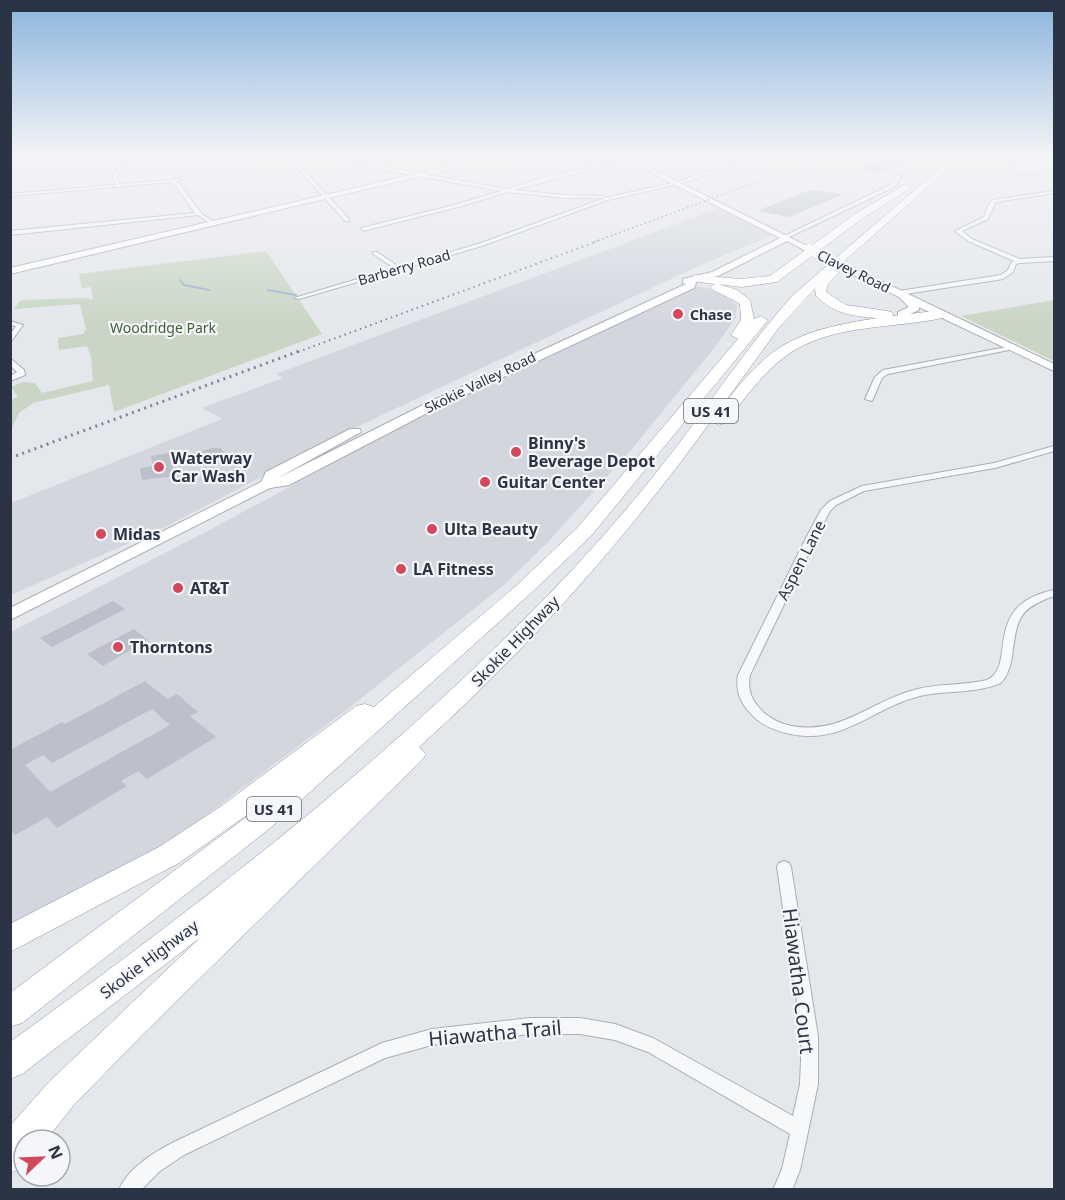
<svg xmlns="http://www.w3.org/2000/svg" width="1065" height="1200" font-family="'Noto Sans',sans-serif">
  <style>
    .built { fill: #d2d6de }
    .green { fill: #c9d6c5 }
    .lines { fill: none; stroke-linecap: round; stroke-linejoin: round }
    .stream { stroke: #9fb4cc; stroke-width: 2 }
    .building { fill: #bbc0ca; fill-rule: evenodd }
    .street-casing { stroke: #a9aeb7; stroke-width: 2 }
    .secondary-casing { stroke: #a9aeb7; stroke-width: 2 }
    .highway-casing { stroke: #8b94a3; stroke-width: 1 }
    .street { fill: #f7f8fa; fill-rule: evenodd }
    .secondary { fill: #fff; fill-rule: evenodd }
    .highway { fill: #fff; fill-rule: evenodd }
    .rail-far2 { stroke: #7d8696; stroke-width: 1.5; stroke-dasharray: 1.5 3; stroke-linecap: butt }
    .rail-far1 { stroke: #7d8696; stroke-width: 2; stroke-dasharray: 1.5 4; stroke-linecap: butt }
    .rail { stroke: #7d8696; stroke-width: 3; stroke-dasharray: 2 4.5; stroke-linecap: butt }
    .secondary-bridge-casing { stroke: #a9aeb7; stroke-width: 10; stroke-linecap: butt }
    .secondary-bridge { stroke: #fff; stroke-width: 10 }
    .poi-dot { fill: #d1495b; stroke: #f4f6f9; stroke-width: 2 }
    .labels { text-anchor: middle; dominant-baseline: central; stroke-width: 4.5; stroke-linejoin: round; paint-order: stroke }
    .far-street-label { font-size: 14px; fill: #2b3445; stroke: #f4f6f9 }
    .far-poi-label { font-size: 14px; font-weight: bold; fill: #2b3445; stroke: #f4f6f9; text-anchor: start }
    .far-park-label { font-size: 14px; fill: #3f6138; stroke: #f4f6f9 }
    .shield { fill: #f4f6f9; stroke: #676e7b; stroke-width: 1.5 }
    .shield-label { font-size: 15px; font-weight: bold; fill: #2b3445 }
    .poi-label { font-size: 16px; font-weight: bold; fill: #2b3445; stroke: #f4f6f9; text-anchor: start }
    .street-label { font-size: 16px; fill: #2b3445; stroke: #f4f6f9 }
    .near-street-label { font-size: 20px; fill: #2b3445; stroke: #f4f6f9 }
  </style>
  <rect width="100%" height="100%" fill="#e4e7ec"/>
  <g class="built">
    <path d="M719,208L772,235L692,269L363,424L163,528L11,595V503L222,419L202,408L283,378L276,374Z"/>
    <path d="M699,286L729,295L737,306L735,319L715,347L631,450L549,541L504,585L345,711L164,847L11,925V632L202,534L398,428L578,340Z"/>
  </g>
  <g class="green">
    <path d="M266,251L322,334L114,412L109,385L33,403L19,413L11,430V400L18,397L11,387L23,382L35,383L42,393L93,381L91,357L87,346L59,350L58,338L83,334L86,329L80,304L14,309L21,300L85,298L93,300L91,287L82,288L79,274Z"/>
    <path d="M1054,300V361L961,316Z"/>
  </g>
  <g class="lines">
    <g class="stream">
      <path d="M180,280L184,285L209,290"/>
      <path d="M268,290L296,295"/>
    </g>
  </g>
  <g class="building">
    <path d="M884,158L903,161L896,164L901,165L881,173L856,169Z"/>
    <path d="M809,190L844,194L789,217L757,211Z"/>
    <path d="M213,448H221L226,458L198,463L194,453Z"/>
    <path d="M169,453L175,476L142,480L140,468L153,466L151,456Z"/>
    <path d="M113,601L125,609L52,647L40,638Z"/>
    <path d="M134,629L148,640L103,666L87,654Z"/>
    <path d="M145,681L167,699L177,694L198,712L190,716L216,737L147,779L138,771L121,781L127,786L57,828L47,817L15,835L10,830V750L62,722L65,724ZM152,709L170,725L50,792L25,765L43,755L52,763Z"/>
  </g>
  <g class="lines">
    <g class="street-casing">
      <g id="street">
        <path d="M56,156H60V157L58,158Z"/>
        <path d="M114,156H118L123,167H119Z"/>
        <path d="M287,156H291L349,219V221H345Z"/>
        <path d="M306,156L345,160L507,189L538,179L635,156H642L514,190L565,195L603,196L605,198H565L508,192L458,207L363,231L361,228L454,205L501,191Z"/>
        <path d="M747,156H752L739,164L679,184L608,200L482,246L299,299L294,298L394,268L373,254V252H377L399,267L478,244L605,198L676,182L735,162Z"/>
        <path d="M1054,156V158L1029,162L1030,163L1028,164L1010,162L1021,159Z"/>
        <path d="M119,168L123,169L117,176L120,184L173,180L186,176V178L177,181L202,214L216,223L211,224L198,215L10,235V231L195,213L173,182L10,196V194L116,185L113,176Z"/>
        <path d="M1054,170V172L1020,176L1018,175Z"/>
        <path d="M897,175L901,176L897,184L888,190L787,238L782,237L884,188L893,182Z"/>
        <path d="M1054,191V193L996,202L988,219L962,231L972,239L1020,259L1054,257V261L1020,263L1016,264L1013,272L1003,279L899,295L896,293L899,291L1001,275L1008,270L1011,263L1014,261L968,241L955,231L984,217L988,206L992,200Z"/>
        <path d="M10,321L23,325L10,343V335L16,326L10,325Z"/>
        <path d="M1012,346L1015,348L1014,349L888,374L882,378L872,401L865,399L875,377L883,370Z"/>
        <path d="M10,358L24,370L25,375L10,381V376L17,372L10,365Z"/>
        <path d="M1054,446V451L995,468L864,491L836,505L830,511L818,534L750,675C747,691 752,701 763,712C771,719 781,724 792,726C841,735 869,702 914,690C938,683 963,686 987,680C1018,666 980,605 1054,590V596C1017,609 1017,620 1012,657C1010,667 1008,675 1001,683C975,694 946,690 920,696C871,708 845,745 790,734C776,731 763,726 753,716C741,704 735,692 738,675L808,534L821,510L830,501L862,486L994,463Z"/>
        <path d="M784,861L789,863L791,867L818,1036V1084L800,1170L792,1190H773L782,1169L790,1134L648,1052L615,1040L580,1034H530L432,1045L385,1058L184,1155L160,1171L141,1190H119C127,1169 153,1153 172,1143L382,1043L432,1029L530,1018H580L615,1024L653,1038L793,1116L800,1084L802,1036L777,867L779,863Z"/>
      </g>
    </g>
    <g class="secondary-casing">
      <g id="secondary">
        <path d="M493,156H505L10,274V268Z"/>
        <path d="M618,156H626L813,249L806,251L787,241L718,276L697,281L694,288L431,411L289,485L270,488L10,620V608L261,482L266,472L350,429H360L361,432L276,479L423,405L686,284L683,283V279L712,272L780,238Z"/>
        <path d="M846,267H852L1054,364V371L919,307V310L906,316H898V312L909,307L899,297L846,271Z"/>
      </g>
    </g>
    <g class="highway-casing">
      <g id="highway">
        <path d="M954,156H963L834,270L839,273L828,284L826,292L846,305L887,311L892,312L893,316L942,310L948,314L947,317C892,330 830,322 783,358C760,376 743,401 725,423L719,425L711,421C626,539 528,649 419,747L426,754L422,760L141,1036L73,1106L46,1140H24V1167L10,1173V1126L49,1082L201,937L22,1074L10,1079V1042C209,898 405,748 573,569C600,540 627,509 652,478C700,419 741,354 792,296ZM815,288L816,296C832,313 855,317 877,318C842,324 802,330 772,353C752,368 735,391 719,410L778,329Z"/>
        <path d="M906,184L911,187L909,189L863,218L777,282L741,287L719,284L737,290L750,300L754,319L761,316L768,320L591,536L530,594L269,829L22,1023L10,1027V993L249,815L261,805L179,863L10,952V924L159,847L220,807L356,706L365,704L374,707L516,586L577,528L738,339L731,335L741,320L740,304C730,297 718,294 710,287L715,284L693,281V275L741,279L770,276L855,214Z"/>
      </g>
    </g>
    <use href="#street" class="street"/>
    <use href="#secondary" class="secondary"/>
    <use href="#highway" class="highway"/>
    <path class="rail-far2" d="M594,242L827,156"/>
    <path class="rail-far1" d="M298,352L598,241"/>
    <path class="rail" d="M10,458L302,350"/>
    <g class="secondary-bridge-casing">
      <path id="secondary-bridge" d="M809,249L849,269"/>
    </g>
    <use href="#secondary-bridge" class="secondary-bridge"/>
  </g>
  <linearGradient id="sky" x2="0" y2="1"><stop stop-color="#8bb4dd"/><stop offset="0.48" stop-color="#f3f4f6"/><stop offset="1" stop-color="#f3f4f6" stop-opacity="0"/></linearGradient>
  <rect width="1065" height="324" fill="url(#sky)"/>
  <g class="poi-dot">
    <circle cx="678" cy="314" r="6"/>
    <circle cx="516" cy="452" r="6"/>
    <circle cx="159" cy="467" r="6"/>
    <circle cx="485" cy="482" r="6"/>
    <circle cx="432" cy="529" r="6"/>
    <circle cx="101" cy="534" r="6"/>
    <circle cx="401" cy="569" r="6"/>
    <circle cx="178" cy="588" r="6"/>
    <circle cx="118" cy="647" r="6"/>
  </g>
  <g class="labels">
    <g class="far-street-label">
      <text transform="translate(404 267) rotate(-16)">Barberry Road</text>
      <text transform="translate(854 271) rotate(26)">Clavey Road</text>
      <text transform="translate(480 382) rotate(-26)">Skokie Valley Road</text>
    </g>
    <g class="far-poi-label">
      <text x="690" y="314">Chase</text>
    </g>
    <g class="far-park-label">
      <text x="163" y="327">Woodridge Park</text>
    </g>
    <g class="shield">
      <rect x="684" y="399" width="54" height="24" rx="4.5"/>
      <rect x="247" y="797" width="54" height="24" rx="4.5"/>
    </g>
    <g class="shield-label">
      <text x="711" y="411">US 41</text>
      <text x="274" y="809">US 41</text>
    </g>
    <g class="poi-label">
      <text x="528" y="443">Binny's<tspan x="528" dy="18">Beverage Depot</tspan></text>
      <text x="171" y="458">Waterway<tspan x="171" dy="18">Car Wash</tspan></text>
      <text x="497" y="482">Guitar Center</text>
      <text x="444" y="529">Ulta Beauty</text>
      <text x="113" y="534">Midas</text>
      <text x="413" y="569">LA Fitness</text>
      <text x="190" y="588">AT&amp;T</text>
      <text x="130" y="647">Thorntons</text>
    </g>
    <g class="street-label">
      <text transform="translate(801 560) rotate(-63)">Aspen Lane</text>
      <text transform="translate(515 641) rotate(-46)">Skokie Highway</text>
      <text transform="translate(149 959) rotate(-37)">Skokie Highway</text>
    </g>
    <g class="near-street-label">
      <text transform="translate(799 981) rotate(83)">Hiawatha Court</text>
      <text transform="translate(495 1033) rotate(-5)">Hiawatha Trail</text>
    </g>
  </g>
  <rect width="1065" height="1200" fill="none" stroke="#2b3445" stroke-width="24"/>
  <g transform="translate(42 1158) rotate(67)"><circle r="28" fill="#f4f6f9" stroke="#a4a8b1" stroke-width="1.5"/>
  <path d="M0-4.5L10 22L0 15L-10 22Z" fill="#d1495b"/>
  <text y="-9" font-size="16" font-weight="bold" text-anchor="middle" fill="#2b3445">N</text>
  </g>
</svg>
